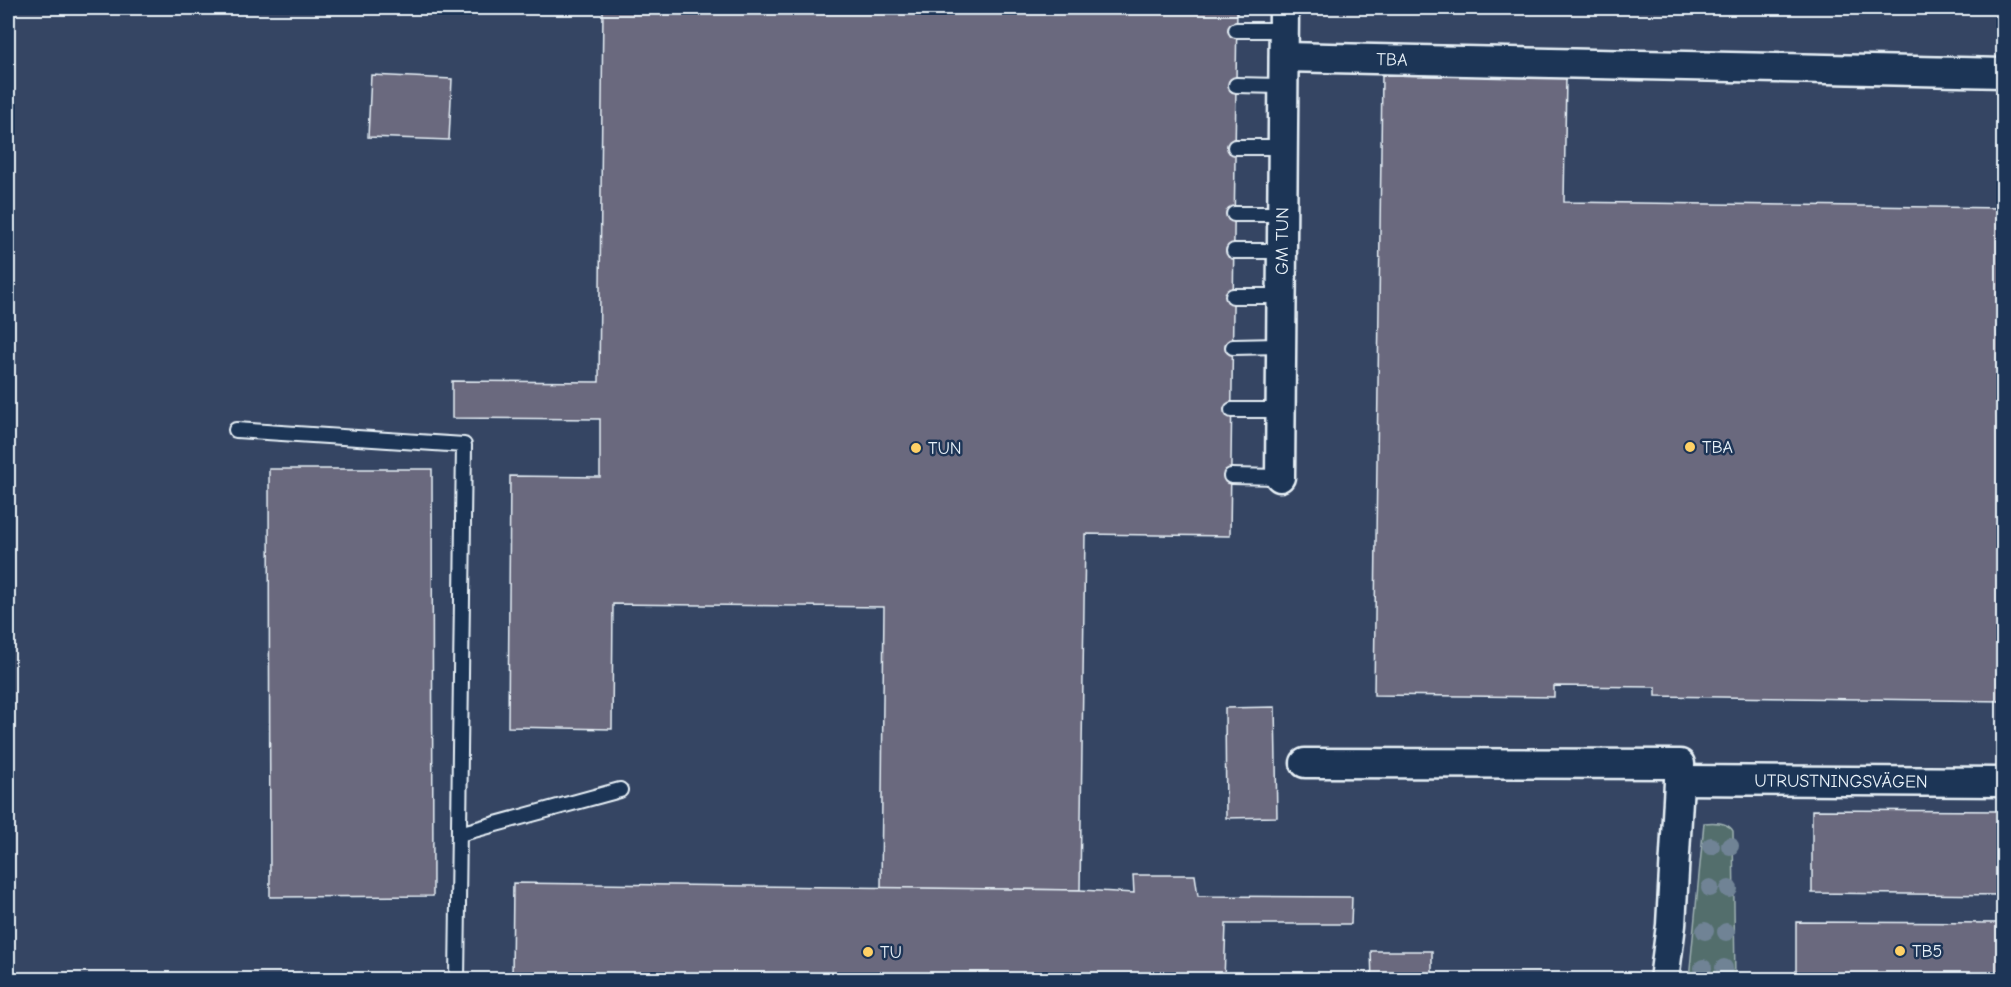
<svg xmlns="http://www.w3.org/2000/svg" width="2011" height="987" font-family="'Comic Neue',sans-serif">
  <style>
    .built { fill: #344563 }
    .green { fill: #536e6c; stroke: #9eb0b2; stroke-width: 1.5 }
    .building { fill: #6a697e; stroke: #e8f1f8; stroke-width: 1.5 }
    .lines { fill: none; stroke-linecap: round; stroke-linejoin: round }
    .service-casing { stroke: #e8f1f8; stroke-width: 18 }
    .minor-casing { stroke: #e8f1f8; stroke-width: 33 }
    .service { stroke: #1d3557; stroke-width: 14 }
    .minor { stroke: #1d3557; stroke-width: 28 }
    .tree { fill: #708395 }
    .poi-dot { fill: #ffd166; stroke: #1d3557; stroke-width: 2 }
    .labels { text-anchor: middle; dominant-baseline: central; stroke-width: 5; stroke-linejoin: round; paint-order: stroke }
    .street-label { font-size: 18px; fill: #e8f1f8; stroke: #1d3557 }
    .poi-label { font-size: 18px; fill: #e8f1f8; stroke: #1d3557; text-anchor: start }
  </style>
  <rect width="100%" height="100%" fill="#1d3557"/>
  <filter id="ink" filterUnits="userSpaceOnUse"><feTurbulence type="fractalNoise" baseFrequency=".0167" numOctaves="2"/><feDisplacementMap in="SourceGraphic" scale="12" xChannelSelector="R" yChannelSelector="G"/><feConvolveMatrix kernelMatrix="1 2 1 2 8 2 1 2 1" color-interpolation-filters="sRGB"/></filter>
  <g filter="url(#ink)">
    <rect class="built" x="8" y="8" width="1995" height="971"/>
    <path class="green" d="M1704,823C1713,822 1728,822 1733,831L1735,979H1689Z"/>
    <g class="building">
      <path d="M603,8H1237L1230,536L1085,534L1080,890L881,888L884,607L613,604L612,729L508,727L510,476L600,477V419L452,418V381L599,382Z"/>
      <path d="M371,75L452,79L449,140L368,137Z"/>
      <path d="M1382,75L1566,77L1564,202L2004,208V701L1656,696V687L1554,686V697L1374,695Z"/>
      <path d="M269,469H432L433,896L270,897Z"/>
      <path d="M1275,707L1277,817L1226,818L1225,708Z"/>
      <path d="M1812,810L2004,811V895L1812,893Z"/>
      <path d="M1133,875H1195L1198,896L1352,897L1351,924H1226L1224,980H512L513,883L1080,890L1134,893Z"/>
      <path d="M1796,922L2004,923V980H1796Z"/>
      <path d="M1371,951H1432V980H1372Z"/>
    </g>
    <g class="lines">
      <g class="service-casing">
        <g id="service">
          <path d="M1236,30H1284"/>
          <path d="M1236,85L1284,86"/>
          <path d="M1235,147H1283"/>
          <path d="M1234,214H1282"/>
          <path d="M1234,251H1282"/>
          <path d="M1233,296H1282"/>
          <path d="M1233,347L1281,346"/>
          <path d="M1232,410H1281"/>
          <path d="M236,430L464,445L457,980"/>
          <path d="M1231,476L1280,477"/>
          <path d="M459,834L620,790"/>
        </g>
      </g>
      <g class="minor-casing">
        <g id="minor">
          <path id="s1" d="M1284,57L2004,73"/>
          <path id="s2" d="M1280,477L1284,8"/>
          <path d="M1305,763L1680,764L1671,925L1664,980"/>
          <path id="s3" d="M1679,780L2004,782"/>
        </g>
      </g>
      <use href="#service" class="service"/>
      <use href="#minor" class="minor"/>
    </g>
    <g class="tree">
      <circle cx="1711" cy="846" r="9"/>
      <circle cx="1730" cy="846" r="9"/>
      <circle cx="1710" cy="888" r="9"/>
      <circle cx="1729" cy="889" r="9"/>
      <circle cx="1705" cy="931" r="9"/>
      <circle cx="1726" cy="932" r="9"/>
      <circle cx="1703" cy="968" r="9"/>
      <circle cx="1724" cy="968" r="9"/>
    </g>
  </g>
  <g class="poi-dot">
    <circle cx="1690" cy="447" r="6"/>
    <circle cx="916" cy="448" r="6"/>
    <circle cx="1900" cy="951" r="6"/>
    <circle cx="868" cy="952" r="6"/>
  </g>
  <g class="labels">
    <g class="street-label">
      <text stroke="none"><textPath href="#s1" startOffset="108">TBA</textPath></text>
      <text stroke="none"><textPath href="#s2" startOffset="236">GM TUN</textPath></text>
      <text stroke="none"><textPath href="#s3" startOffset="162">UTRUSTNINGSVÄGEN</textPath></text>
    </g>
    <g class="poi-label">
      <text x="1702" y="447">TBA</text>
      <text x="928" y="448">TUN</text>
      <text x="1912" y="951">TB5</text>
      <text x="880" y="952">TU</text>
    </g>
  </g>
  <rect width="2011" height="987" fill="none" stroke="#1d3557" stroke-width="30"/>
  <rect x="15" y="15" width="1981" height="957" fill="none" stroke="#e8f1f8" stroke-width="2" filter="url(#ink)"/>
</svg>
